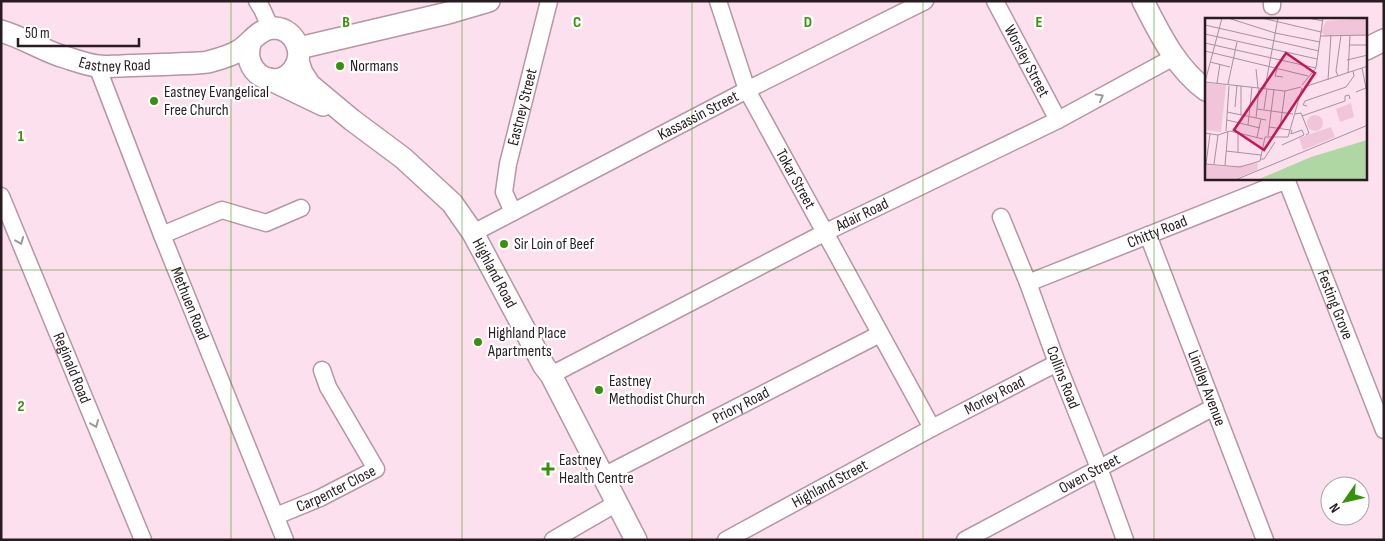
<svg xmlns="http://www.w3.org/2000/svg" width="1385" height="541" font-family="'Sofia Sans Condensed',sans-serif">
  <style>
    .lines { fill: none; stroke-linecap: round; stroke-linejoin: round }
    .minor-casing { stroke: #b695a5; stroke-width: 19 }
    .major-casing { stroke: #b695a5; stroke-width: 24 }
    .minor { stroke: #fff; stroke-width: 16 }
    .major { stroke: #fff; stroke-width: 21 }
    .oneway { stroke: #9e989b }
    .grid { fill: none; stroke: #36920b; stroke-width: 1; stroke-opacity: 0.55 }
    .poi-dot { fill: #36920b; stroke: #fff; stroke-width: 2 }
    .labels { text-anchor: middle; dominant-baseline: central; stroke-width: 4.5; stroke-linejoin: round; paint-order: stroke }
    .street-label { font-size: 16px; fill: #281b21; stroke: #fff }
    .poi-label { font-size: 16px; fill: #281b21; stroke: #fff; text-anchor: start }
    .inset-road { fill: none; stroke: #a7919b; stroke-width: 1 }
    .view { fill: #c2185b; fill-opacity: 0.15; stroke: #c2185b; stroke-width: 2.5 }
    .inset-edge { fill: none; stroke: #281b21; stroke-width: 2.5 }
    .grid-label { font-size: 16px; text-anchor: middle; font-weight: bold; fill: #36920b; stroke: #fff; stroke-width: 4.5; stroke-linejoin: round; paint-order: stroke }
  </style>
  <rect width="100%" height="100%" fill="#fce0ed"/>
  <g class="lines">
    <g class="minor-casing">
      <g id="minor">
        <path d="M257,1L262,9L271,29"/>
        <path id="s1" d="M718,1L747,90L932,428"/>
        <path id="s2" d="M995,1L1058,120"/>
        <path d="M1272,1V6"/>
        <path id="s3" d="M97,66L162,235L285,540"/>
        <path id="s4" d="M1286,179L1384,430"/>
        <path id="s5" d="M1,196L143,540"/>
        <path id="s6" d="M513,212L504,192L508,164L549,1"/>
        <path id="s7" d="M1001,217L1028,283L1057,363L1099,468L1125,540"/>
        <path id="s8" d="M473,233L747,90L925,1"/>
        <path d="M162,235L222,210L266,223L301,208"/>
        <path id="s9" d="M1148,235L1265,540"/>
        <path id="s10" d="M1028,283L1287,180"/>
        <path id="s11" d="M551,375L824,233L1058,120L1174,57"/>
        <path id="s12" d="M603,476L880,334"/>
        <path id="s13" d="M276,516L320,498L376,469L328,387L322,370"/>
        <path d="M553,540L617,503"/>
        <path id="s14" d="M726,540L932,428L1057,363"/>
        <path id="s15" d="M965,540L1214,407"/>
      </g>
    </g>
    <g class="major-casing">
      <g id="major">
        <path d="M1143,1C1160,34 1176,68 1206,90"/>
        <path id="s16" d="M1,31C22,37 40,49 61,56C72,59 86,65 98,66C105,67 113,66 121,66C139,65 156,65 174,64C185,63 197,64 208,62C219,59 231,56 240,50C252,42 259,28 275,28C295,29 306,54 293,70C275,93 239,72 251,41"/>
        <path d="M299,48L448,13L489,1"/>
        <path d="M1366,49L1384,40"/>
        <path id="s17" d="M298,61L302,73L310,85L352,120L403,158L452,203L473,233L544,366L551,375L636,540"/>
        <path d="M269,79L323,105"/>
      </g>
    </g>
    <use href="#minor" class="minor"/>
    <use href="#major" class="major"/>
  </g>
  <defs><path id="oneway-chevron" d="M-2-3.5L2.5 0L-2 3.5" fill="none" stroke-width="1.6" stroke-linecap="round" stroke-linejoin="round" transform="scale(1.25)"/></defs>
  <g class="oneway">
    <use href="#oneway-chevron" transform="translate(1100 97) rotate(-29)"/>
    <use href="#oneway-chevron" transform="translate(20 241) rotate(68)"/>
    <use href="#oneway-chevron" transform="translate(95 424) rotate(68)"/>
  </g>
  <path class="grid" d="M231,1V540M462,1V540M692,1V540M923,1V540M1154,1V540M1,270H1384"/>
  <g class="poi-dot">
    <circle cx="340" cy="66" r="5"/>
    <circle cx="154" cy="101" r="5"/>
    <circle cx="504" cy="244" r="5"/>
    <circle cx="478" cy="342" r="5"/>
    <circle cx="599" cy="390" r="5"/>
    <path d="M545.5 461.5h5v5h5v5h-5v5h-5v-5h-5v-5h5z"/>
  </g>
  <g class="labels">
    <g class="street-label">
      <text stroke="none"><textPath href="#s2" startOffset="68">Worsley Street</textPath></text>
      <text stroke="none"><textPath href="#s16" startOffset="120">Eastney Road</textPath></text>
      <text stroke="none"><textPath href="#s6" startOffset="109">Eastney Street</textPath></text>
      <text stroke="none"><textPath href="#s8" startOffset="254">Kassassin Street</textPath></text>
      <text stroke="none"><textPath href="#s1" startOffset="195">Tokar Street</textPath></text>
      <text stroke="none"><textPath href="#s11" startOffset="350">Adair Road</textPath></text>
      <text stroke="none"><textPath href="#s10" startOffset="139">Chitty Road</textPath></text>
      <text stroke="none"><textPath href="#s17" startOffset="294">Highland Road</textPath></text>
      <text stroke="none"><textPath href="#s3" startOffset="255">Methuen Road</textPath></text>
      <text stroke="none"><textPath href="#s4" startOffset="135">Festing Grove</textPath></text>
      <text stroke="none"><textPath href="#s5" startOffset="186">Reginald Road</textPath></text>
      <text stroke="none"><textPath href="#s7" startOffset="172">Collins Road</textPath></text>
      <text stroke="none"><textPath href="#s9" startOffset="164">Lindley Avenue</textPath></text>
      <text stroke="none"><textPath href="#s14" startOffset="305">Morley Road</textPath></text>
      <text stroke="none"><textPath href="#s12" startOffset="155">Priory Road</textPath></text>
      <text stroke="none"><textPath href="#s15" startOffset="141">Owen Street</textPath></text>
      <text stroke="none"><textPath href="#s14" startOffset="118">Highland Street</textPath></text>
      <text stroke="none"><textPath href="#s13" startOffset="66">Carpenter Close</textPath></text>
    </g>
    <g class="poi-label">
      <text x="350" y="66">Normans</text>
      <text x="164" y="92">Eastney Evangelical<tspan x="164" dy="18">Free Church</tspan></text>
      <text x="514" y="244">Sir Loin of Beef</text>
      <text x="488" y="333">Highland Place<tspan x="488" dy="18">Apartments</tspan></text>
      <text x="609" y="381">Eastney<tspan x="609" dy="18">Methodist Church</tspan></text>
      <text x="559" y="460">Eastney<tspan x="559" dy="18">Health Centre</tspan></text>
    </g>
  </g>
  <g transform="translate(1205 18)">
    <rect width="162" height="162" fill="#fce0ed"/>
    <path d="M162,0V17L121,18L116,14L121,3ZM0,65L21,67L16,114L0,112ZM146,85L149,99L135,104L131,91ZM102 105a8 8 0 1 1 16 0a8 8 0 1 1-16 0ZM126,109L130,119L98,132L94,120ZM53,145L52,152L27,162H0V147L25,149Z" fill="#f0c5da"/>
    <path d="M162,122V162H52L106,139Z" fill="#aed7a3"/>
    <path class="inset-road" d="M23,0L70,15L115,24M57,0L116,14M103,0L118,3M0,7L114,33M0,16L112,41M116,18L163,17M0,25L111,50M144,27H163M0,33L103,58M142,42L163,37M5,44L25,49M51,51L53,70M72,51L70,58L78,59M143,55L145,17M133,58L131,53L136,17M123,62L126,17M0,64L17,0M0,64L80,73L96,69M12,65L15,46M23,66L32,24M97,67L111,50L118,0M99,69L163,48M60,70L73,0M151,74L161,70L157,50M102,88L98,87L100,83L141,69L149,58L148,53M30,89L32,67M52,91L88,96M59,91L62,71M22,94L61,102M90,96L96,95L104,115L101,117M36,97V68M97,98L140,83V78L144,77L145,81M51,100L54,70M22,102L55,110M43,107L47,69M64,109L85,112M75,110L80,73M21,113L24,68M0,115L13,117L25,113L58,121M63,118L69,71M52,119L56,101M77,127L99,117L97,112L86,116L87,112M21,133L56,137M33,134V115M55,141H59L70,124M0,146L35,149L55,143L60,119H83L97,70M1,146L5,116M9,146L13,117M20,147L23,113M30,162L163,107"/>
    <path class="view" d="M81,35L110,55L59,132L29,112Z"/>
    <rect width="162" height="162" class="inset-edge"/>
  </g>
  <g class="grid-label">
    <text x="346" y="27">B</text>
    <text x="577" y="27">C</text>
    <text x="808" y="27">D</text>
    <text x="1039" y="27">E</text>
    <text x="21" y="141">1</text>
    <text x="21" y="411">2</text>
  </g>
  <rect width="1385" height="541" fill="none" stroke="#281b21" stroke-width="5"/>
  <g transform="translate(1345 501) rotate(236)"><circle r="24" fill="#ffffff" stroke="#a9a4a6"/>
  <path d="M0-4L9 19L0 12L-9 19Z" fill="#36920b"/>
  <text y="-8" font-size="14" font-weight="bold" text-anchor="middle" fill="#281b21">N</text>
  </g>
  <path d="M18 38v8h121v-8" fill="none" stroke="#281b21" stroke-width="2.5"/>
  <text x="25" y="38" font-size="15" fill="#281b21" stroke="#ffffff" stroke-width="4" paint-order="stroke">50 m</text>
</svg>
